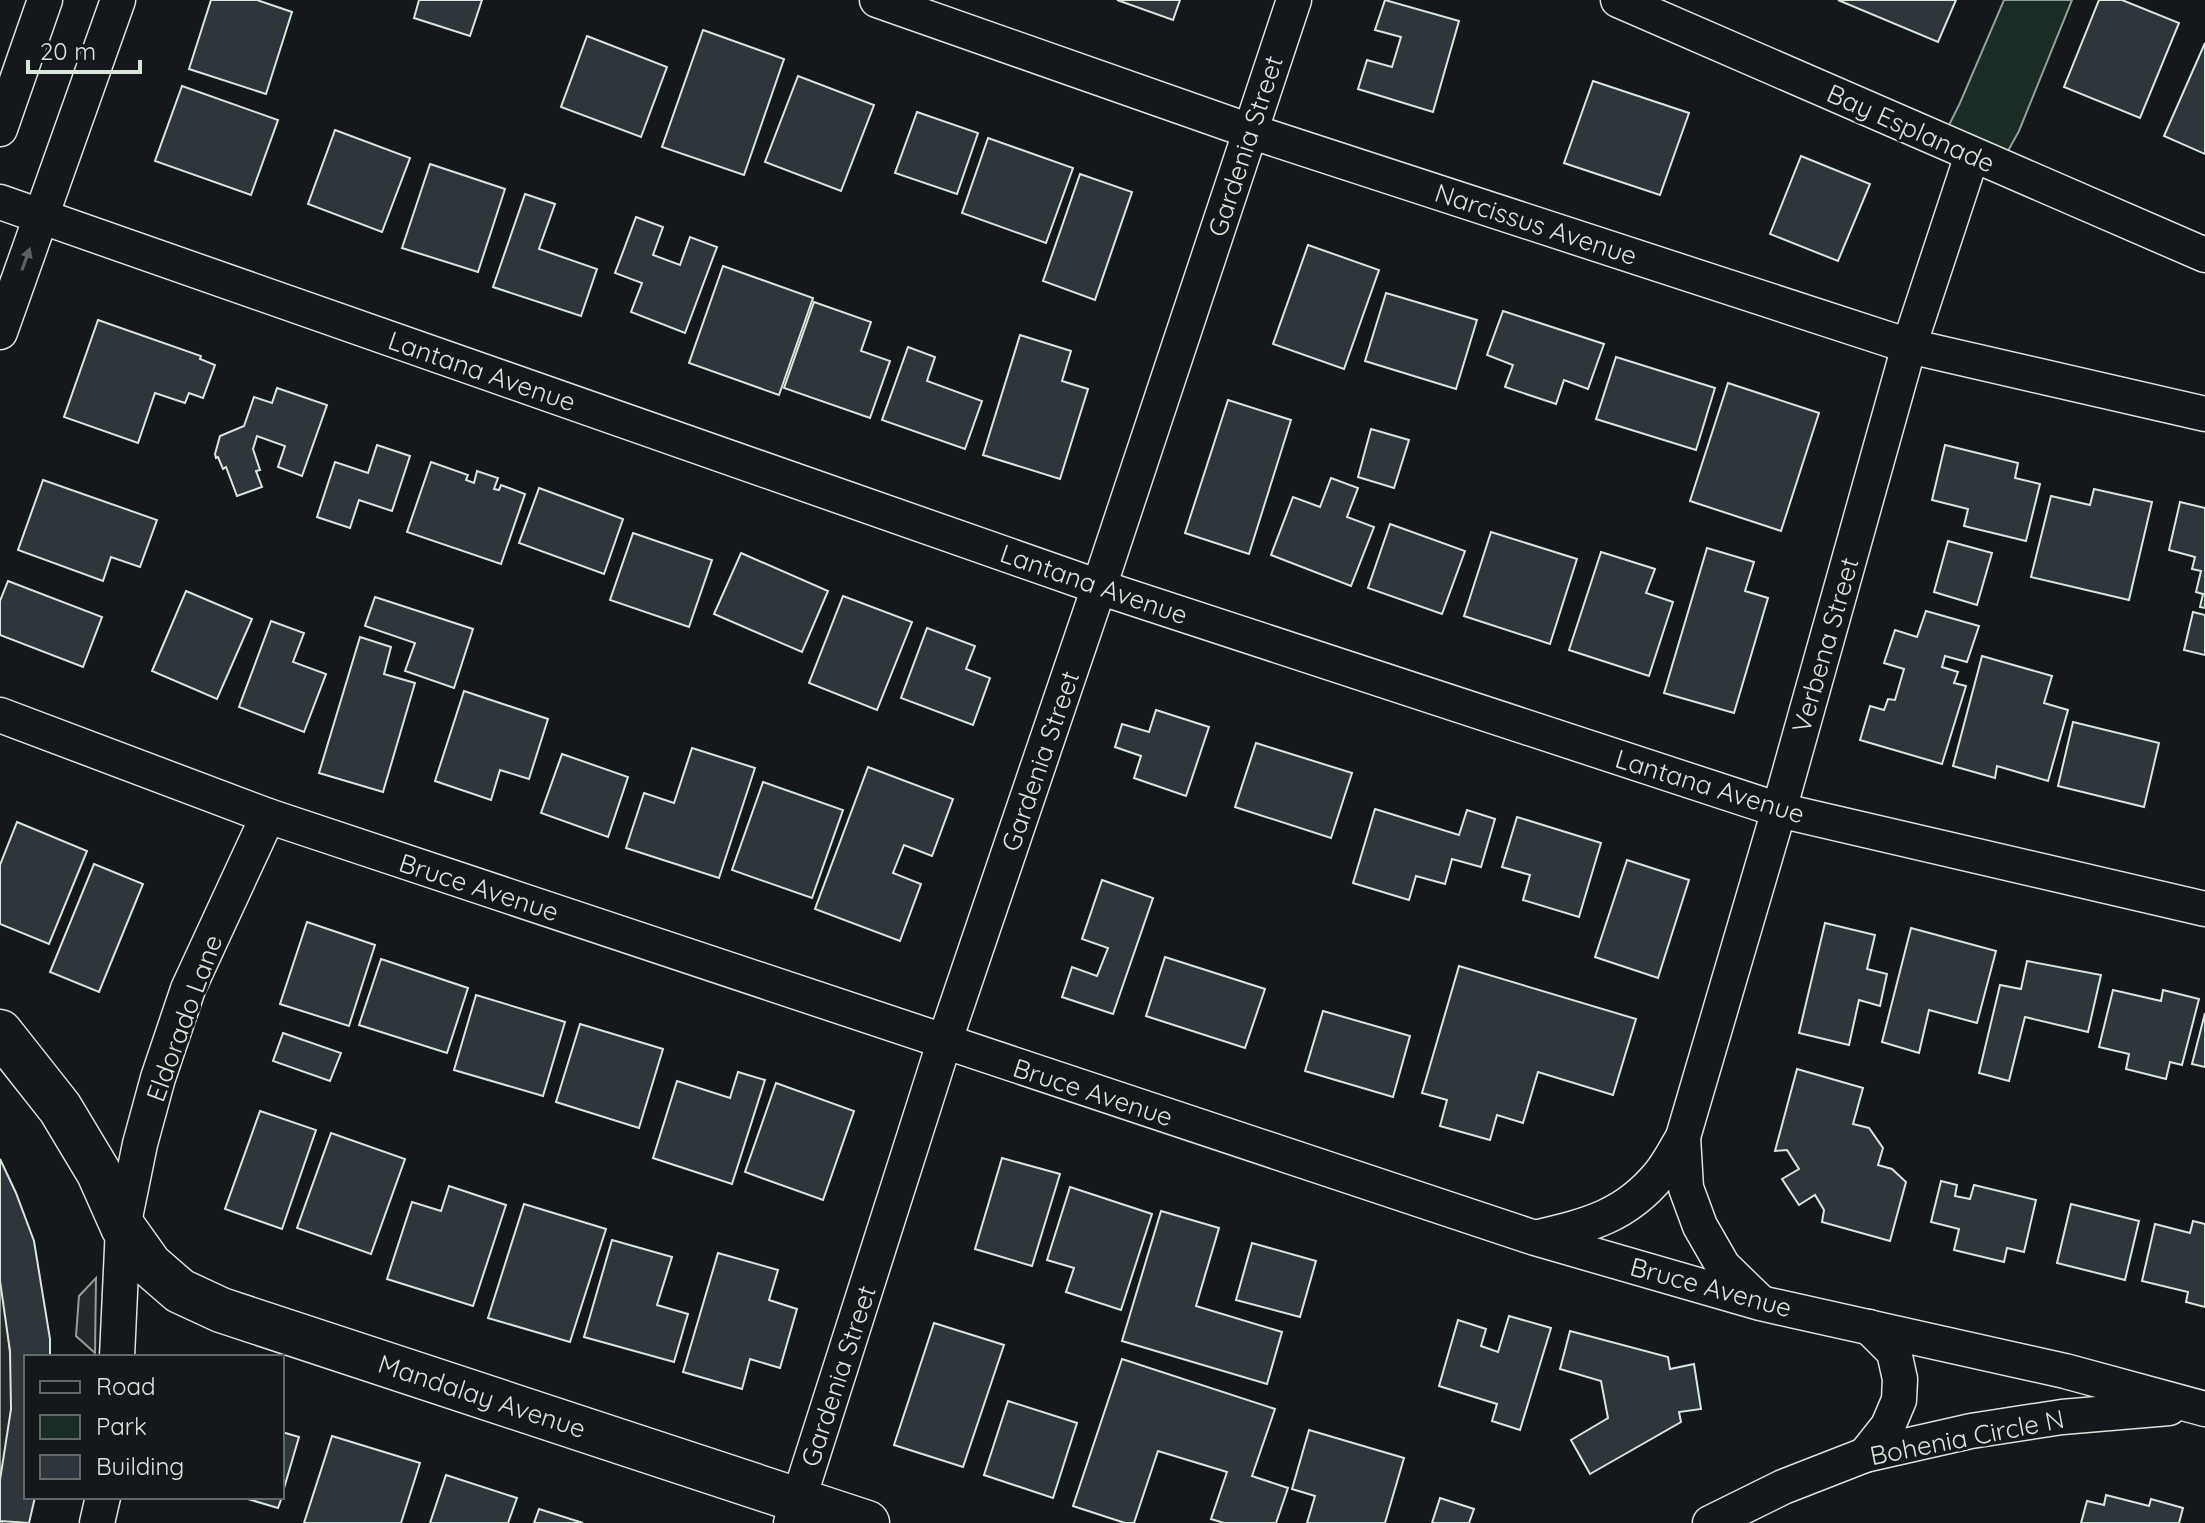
<svg xmlns="http://www.w3.org/2000/svg" width="2205" height="1523" font-family="Quicksand,sans-serif">
  <style>
    .green { fill: #1a2d24; stroke: #939e99; stroke-width: 2 }
    .parking { fill: #24282b; stroke: #939e99; stroke-width: 2 }
    .building { fill: #2c363c; stroke: #d8e6dc; stroke-width: 2 }
    .lines { fill: none; stroke-linecap: round; stroke-linejoin: round }
    .street-casing { stroke: #d8e6dc; stroke-width: 37 }
    .secondary-casing { stroke: #d8e6dc; stroke-width: 47 }
    .street { stroke: #14181c; stroke-width: 34 }
    .secondary { stroke: #14181c; stroke-width: 44 }
    .oneway { fill: #59605f }
    .labels { text-anchor: middle; dominant-baseline: central; stroke-width: 6; stroke-linejoin: round; paint-order: stroke }
    .street-label { font-size: 26px; fill: #d8e6dc; stroke: #14181c }
  </style>
  <rect width="100%" height="100%" fill="#14181c"/>
  <path class="green" d="M2004,0H2072L2019,131L1999,167L1941,141L1960,103Z"/>
  <g class="parking">
    <path d="M0,1258L17,1420L2,1523H0Z"/>
    <path d="M96,1278L95,1353L76,1336L79,1296Z"/>
  </g>
  <g class="building">
    <path d="M211,0H257L292,12L266,94L189,69Z"/>
    <path d="M419,0H482L470,36L414,18Z"/>
    <path d="M1117,0H1180L1173,20Z"/>
    <path d="M1385,0L1459,21L1433,112L1358,89L1367,60L1392,67L1401,37L1375,30Z"/>
    <path d="M1838,0H1956L1938,42Z"/>
    <path d="M2099,0H2122L2179,23L2140,118L2064,87Z"/>
    <path d="M703,30L784,59L744,175L662,147Z"/>
    <path d="M587,36L667,67L641,137L561,107Z"/>
    <path d="M2205,43V154L2164,136Z"/>
    <path d="M798,76L874,105L841,191L765,162Z"/>
    <path d="M1593,81L1689,113L1660,195L1564,163Z"/>
    <path d="M182,86L278,120L251,195L155,161Z"/>
    <path d="M917,112L978,133L957,194L895,173Z"/>
    <path d="M335,130L410,158L382,232L308,204Z"/>
    <path d="M988,138L1073,168L1046,243L962,213Z"/>
    <path d="M1801,156L1870,184L1838,261L1770,234Z"/>
    <path d="M430,164L505,189L478,272L402,248Z"/>
    <path d="M1080,174L1132,192L1095,300L1043,281Z"/>
    <path d="M525,194L555,204L539,249L597,269L581,316L493,287Z"/>
    <path d="M636,217L663,227L653,255L680,265L690,237L717,247L685,333L631,312L642,283L615,273Z"/>
    <path d="M1308,245L1379,270L1344,369L1273,344Z"/>
    <path d="M723,266L813,298L779,395L689,363Z"/>
    <path d="M1386,293L1477,320L1456,389L1365,361Z"/>
    <path d="M814,302L871,322L861,351L890,361L870,418L784,388Z"/>
    <path d="M1503,311L1604,344L1588,389L1564,380L1556,404L1505,387L1513,365L1487,355Z"/>
    <path d="M98,320L201,356L200,359L215,365L203,398L189,393L185,403L155,393L138,443L64,417Z"/>
    <path d="M1020,335L1071,351L1062,381L1088,389L1060,479L983,455Z"/>
    <path d="M908,347L935,357L927,381L982,401L965,449L882,420Z"/>
    <path d="M1616,357L1715,388L1696,450L1596,419Z"/>
    <path d="M1728,383L1819,413L1781,531L1690,501Z"/>
    <path d="M277,388L327,405L302,476L278,467L285,446L257,436L253,449L260,470L256,471L262,487L237,496L226,467L223,469L218,457L216,458L215,454L220,436L244,426L254,397L272,403Z"/>
    <path d="M1228,400L1291,420L1249,554L1185,533Z"/>
    <path d="M1371,429L1409,440L1394,488L1358,477Z"/>
    <path d="M377,445L410,456L392,511L359,500L350,528L317,517L335,462L368,473Z"/>
    <path d="M1945,445L2018,463L2015,478L2040,484L2026,541L1964,526L1968,509L1932,500Z"/>
    <path d="M431,462L468,475L466,480L474,483L477,471L498,478L494,489L499,490L501,485L525,494L501,564L407,532Z"/>
    <path d="M1331,478L1358,488L1347,517L1374,527L1351,586L1271,555L1293,497L1320,507Z"/>
    <path d="M43,480L157,520L140,567L111,557L103,581L18,550Z"/>
    <path d="M539,488L623,519L604,574L519,543Z"/>
    <path d="M2094,489L2152,502L2129,600L2031,577L2051,496L2090,505Z"/>
    <path d="M2180,502L2205,508V608L2200,607L2203,594L2196,592L2201,571L2192,569L2195,557L2169,550Z"/>
    <path d="M1390,524L1465,551L1442,614L1368,588Z"/>
    <path d="M1491,532L1577,559L1550,644L1464,616Z"/>
    <path d="M633,533L712,560L689,627L610,600Z"/>
    <path d="M1948,541L1992,553L1977,605L1934,592Z"/>
    <path d="M1707,548L1754,562L1745,591L1768,598L1734,713L1664,693Z"/>
    <path d="M1601,552L1655,569L1646,593L1673,602L1649,676L1569,650Z"/>
    <path d="M741,553L828,591L802,652L714,614Z"/>
    <path d="M8,581L102,617L83,667L0,635V601Z"/>
    <path d="M186,591L252,619L217,699L152,671Z"/>
    <path d="M843,596L912,622L877,710L809,683Z"/>
    <path d="M375,597L473,629L454,688L405,671L415,643L365,626Z"/>
    <path d="M1926,611L1979,626L1967,662L1945,656L1942,667L1958,672L1954,683L1966,686L1942,764L1860,740L1870,706L1884,710L1888,699L1895,700L1904,669L1884,663L1895,630L1917,637Z"/>
    <path d="M2193,612L2205,615V655L2184,650Z"/>
    <path d="M271,621L304,633L293,662L326,674L304,732L239,707Z"/>
    <path d="M927,628L975,646L966,669L990,678L973,725L901,698Z"/>
    <path d="M360,637L391,647L384,674L415,683L383,792L319,773Z"/>
    <path d="M1982,656L2052,676L2044,703L2068,710L2048,781L1997,766L1995,778L1953,766Z"/>
    <path d="M464,691L548,719L529,779L500,770L491,800L435,781Z"/>
    <path d="M1156,710L1209,727L1186,796L1134,778L1141,756L1115,747L1122,724L1149,732Z"/>
    <path d="M2073,722L2159,743L2144,807L2058,786Z"/>
    <path d="M1256,743L1352,773L1331,838L1235,807Z"/>
    <path d="M692,748L755,768L719,878L626,848L644,793L674,803Z"/>
    <path d="M562,754L628,777L608,837L541,813Z"/>
    <path d="M868,767L953,799L932,856L904,845L893,873L921,884L900,941L815,909Z"/>
    <path d="M763,782L843,810L812,898L732,870Z"/>
    <path d="M1375,809L1459,835L1467,810L1495,819L1481,867L1452,859L1445,884L1416,876L1409,900L1353,883Z"/>
    <path d="M1517,817L1601,843L1579,917L1523,900L1530,875L1502,867Z"/>
    <path d="M17,822L87,851L49,944L0,924V865Z"/>
    <path d="M1627,860L1689,880L1658,978L1595,957Z"/>
    <path d="M94,864L143,884L99,992L50,972Z"/>
    <path d="M1102,880L1153,898L1113,1014L1062,997L1072,967L1097,976L1108,948L1082,939Z"/>
    <path d="M307,922L375,945L349,1026L280,1004Z"/>
    <path d="M1825,923L1875,935L1867,969L1887,974L1880,1006L1859,1000L1849,1045L1799,1033Z"/>
    <path d="M1911,928L1996,951L1977,1023L1929,1010L1919,1053L1882,1042Z"/>
    <path d="M1165,957L1265,989L1245,1048L1146,1016Z"/>
    <path d="M381,959L468,988L447,1053L359,1025Z"/>
    <path d="M2027,961L2101,975L2088,1032L2025,1017L2009,1081L1979,1073L2000,985L2021,989Z"/>
    <path d="M1459,966L1636,1019L1613,1095L1538,1072L1523,1123L1497,1115L1490,1140L1440,1126L1447,1100L1422,1093Z"/>
    <path d="M2113,990L2161,1001L2163,990L2199,999L2182,1065L2170,1062L2166,1079L2126,1069L2129,1054L2099,1047Z"/>
    <path d="M476,995L565,1022L543,1096L454,1070Z"/>
    <path d="M1323,1011L1410,1036L1393,1097L1305,1071Z"/>
    <path d="M2205,1013V1067L2192,1064Z"/>
    <path d="M580,1024L663,1049L639,1128L556,1102Z"/>
    <path d="M283,1033L341,1053L330,1081L273,1061Z"/>
    <path d="M1797,1069L1863,1088L1853,1124L1869,1128L1883,1148L1878,1165L1892,1169L1906,1182L1890,1241L1822,1222L1824,1210L1815,1195L1799,1205L1782,1179L1799,1169L1787,1150L1775,1151Z"/>
    <path d="M738,1072L765,1080L732,1184L653,1158L677,1081L730,1098Z"/>
    <path d="M776,1083L854,1111L823,1200L745,1172Z"/>
    <path d="M260,1111L316,1130L282,1229L225,1209Z"/>
    <path d="M331,1133L405,1159L371,1254L297,1228Z"/>
    <path d="M1002,1158L1060,1174L1032,1266L975,1249Z"/>
    <path d="M0,1159L16,1193L34,1241L50,1339V1357H26V1497H35L29,1523L0,1521V1480L11,1409L10,1351L0,1281Z"/>
    <path d="M1941,1181L1957,1185L1955,1196L1970,1199L1974,1185L2036,1200L2024,1252L2007,1248L2004,1262L1954,1250L1959,1229L1931,1222Z"/>
    <path d="M449,1186L506,1205L473,1306L387,1279L412,1202L441,1211Z"/>
    <path d="M1070,1187L1152,1214L1121,1310L1066,1292L1074,1268L1047,1260Z"/>
    <path d="M524,1204L606,1229L570,1342L488,1318Z"/>
    <path d="M2071,1204L2139,1221L2125,1280L2057,1263Z"/>
    <path d="M1161,1211L1219,1228L1196,1306L1282,1332L1267,1384L1122,1341Z"/>
    <path d="M2193,1221L2205,1224V1307L2186,1302L2188,1292L2142,1281L2155,1224L2190,1233Z"/>
    <path d="M612,1240L672,1257L657,1305L688,1314L674,1362L584,1337Z"/>
    <path d="M1252,1243L1316,1261L1300,1317L1236,1300Z"/>
    <path d="M718,1253L778,1270L769,1300L797,1309L780,1368L750,1359L742,1389L683,1372Z"/>
    <path d="M1509,1316L1551,1328L1520,1430L1492,1421L1497,1404L1439,1386L1458,1320L1486,1329L1481,1346L1498,1352Z"/>
    <path d="M934,1323L1004,1345L963,1467L894,1445Z"/>
    <path d="M1570,1331L1668,1357L1670,1369L1694,1364L1701,1409L1679,1412L1681,1422L1590,1474L1571,1440L1608,1418L1601,1381L1560,1369Z"/>
    <path d="M1122,1359L1275,1409L1252,1476L1288,1488L1276,1523H1224L1211,1519L1227,1472L1158,1451L1134,1523H1125L1073,1506Z"/>
    <path d="M1008,1401L1077,1423L1053,1498L984,1475Z"/>
    <path d="M1309,1430L1404,1458L1385,1523H1307L1315,1496L1292,1489Z"/>
    <path d="M282,1432L299,1437L282,1495Z"/>
    <path d="M332,1436L420,1463L401,1523H304Z"/>
    <path d="M446,1475L517,1498L508,1523H430Z"/>
    <path d="M2106,1495L2149,1506L2151,1499L2183,1508L2179,1523H2081L2087,1501L2104,1505Z"/>
    <path d="M241,1497H282L278,1508Z"/>
    <path d="M1440,1498L1474,1509L1469,1523H1432Z"/>
    <path d="M539,1509L583,1523H534Z"/>
  </g>
  <g class="lines">
    <g class="street-casing">
      <g id="street">
        <path d="M877,0L1250,131L1909,346L2205,414"/>
        <path d="M1618,0L2205,255"/>
        <path d="M0,129L45,0"/>
        <path d="M0,202L1099,587L1779,810L2205,909"/>
        <path d="M0,332L118,0"/>
        <path d="M0,715L268,816L1535,1238L1760,1303L2065,1371L2205,1409"/>
        <path d="M1683,1137L1686,1188L1700,1226L1723,1266L1759,1301"/>
        <path d="M1539,1237C1589,1225 1626,1216 1660,1174C1669,1163 1676,1149 1683,1137L1779,810L1909,346L1972,155"/>
        <path d="M117,1357L123,1227L140,1144L158,1078L188,989L268,816"/>
        <path d="M1865,1455L1888,1426L1899,1400L1900,1379L1894,1352L1869,1327"/>
        <path d="M97,1523L103,1497"/>
        <path d="M791,1523L944,1043L1099,587L1294,0"/>
        <path d="M1710,1523L1783,1487L1865,1455L1971,1431L2062,1417L2169,1408"/>
      </g>
    </g>
    <g class="secondary-casing">
      <path id="secondary" d="M0,1032L60,1108L99,1173L123,1227L150,1265L180,1291L221,1310L867,1523"/>
    </g>
    <use href="#street" class="street"/>
    <use href="#secondary" class="secondary"/>
  </g>
  <defs><path id="oneway-solid" d="M-6-.8H1V-3.2L6.5 0L1 3.2V.8H-6Z" transform="scale(2)"/></defs>
  <use class="oneway" href="#oneway-solid" transform="translate(26 259) rotate(-70)"/>
  <g class="labels">
    <g class="street-label">
      <text transform="translate(1911 128) rotate(24)">Bay Esplanade</text>
      <text transform="translate(1245 146) rotate(-72)">Gardenia Street</text>
      <text transform="translate(1536 224) rotate(18)">Narcissus Avenue</text>
      <text transform="translate(482 371) rotate(19)">Lantana Avenue</text>
      <text transform="translate(1094 584) rotate(19)">Lantana Avenue</text>
      <text transform="translate(1825 645) rotate(-74)">Verbena Street</text>
      <text transform="translate(1040 761) rotate(-71)">Gardenia Street</text>
      <text transform="translate(1710 786) rotate(17)">Lantana Avenue</text>
      <text transform="translate(479 887) rotate(18)">Bruce Avenue</text>
      <text transform="translate(184 1018) rotate(-70)">Eldorado Lane</text>
      <text transform="translate(1093 1092) rotate(18)">Bruce Avenue</text>
      <text transform="translate(1711 1287) rotate(15)">Bruce Avenue</text>
      <text transform="translate(838 1376) rotate(-72)">Gardenia Street</text>
      <text transform="translate(482 1396) rotate(18)">Mandalay Avenue</text>
      <text transform="translate(1967 1437) rotate(-11)">Bohenia Circle N</text>
    </g>
  </g>
  <rect x="24" y="1355" width="260" height="144" fill="#14181c" stroke="#626a69" stroke-width="2"/>
  <rect x="40" y="1381" width="40" height="12" fill="#14181c" stroke="#626a69" stroke-width="2"/>
  <text x="96" y="1395" font-size="24" fill="#d8e6dc">Road</text>
  <rect x="40" y="1415" width="40" height="24" fill="#1a2d24" stroke="#626a69" stroke-width="2"/>
  <text x="96" y="1435" font-size="24" fill="#d8e6dc">Park</text>
  <rect x="40" y="1455" width="40" height="24" fill="#2c363c" stroke="#626a69" stroke-width="2"/>
  <text x="96" y="1475" font-size="24" fill="#d8e6dc">Building</text>
  <path d="M28 60v12h112v-12" fill="none" stroke="#d8e6dc" stroke-width="4"/>
  <text x="40" y="60" font-size="24" fill="#d8e6dc" stroke="#14181c" stroke-width="6" paint-order="stroke">20 m</text>
</svg>
